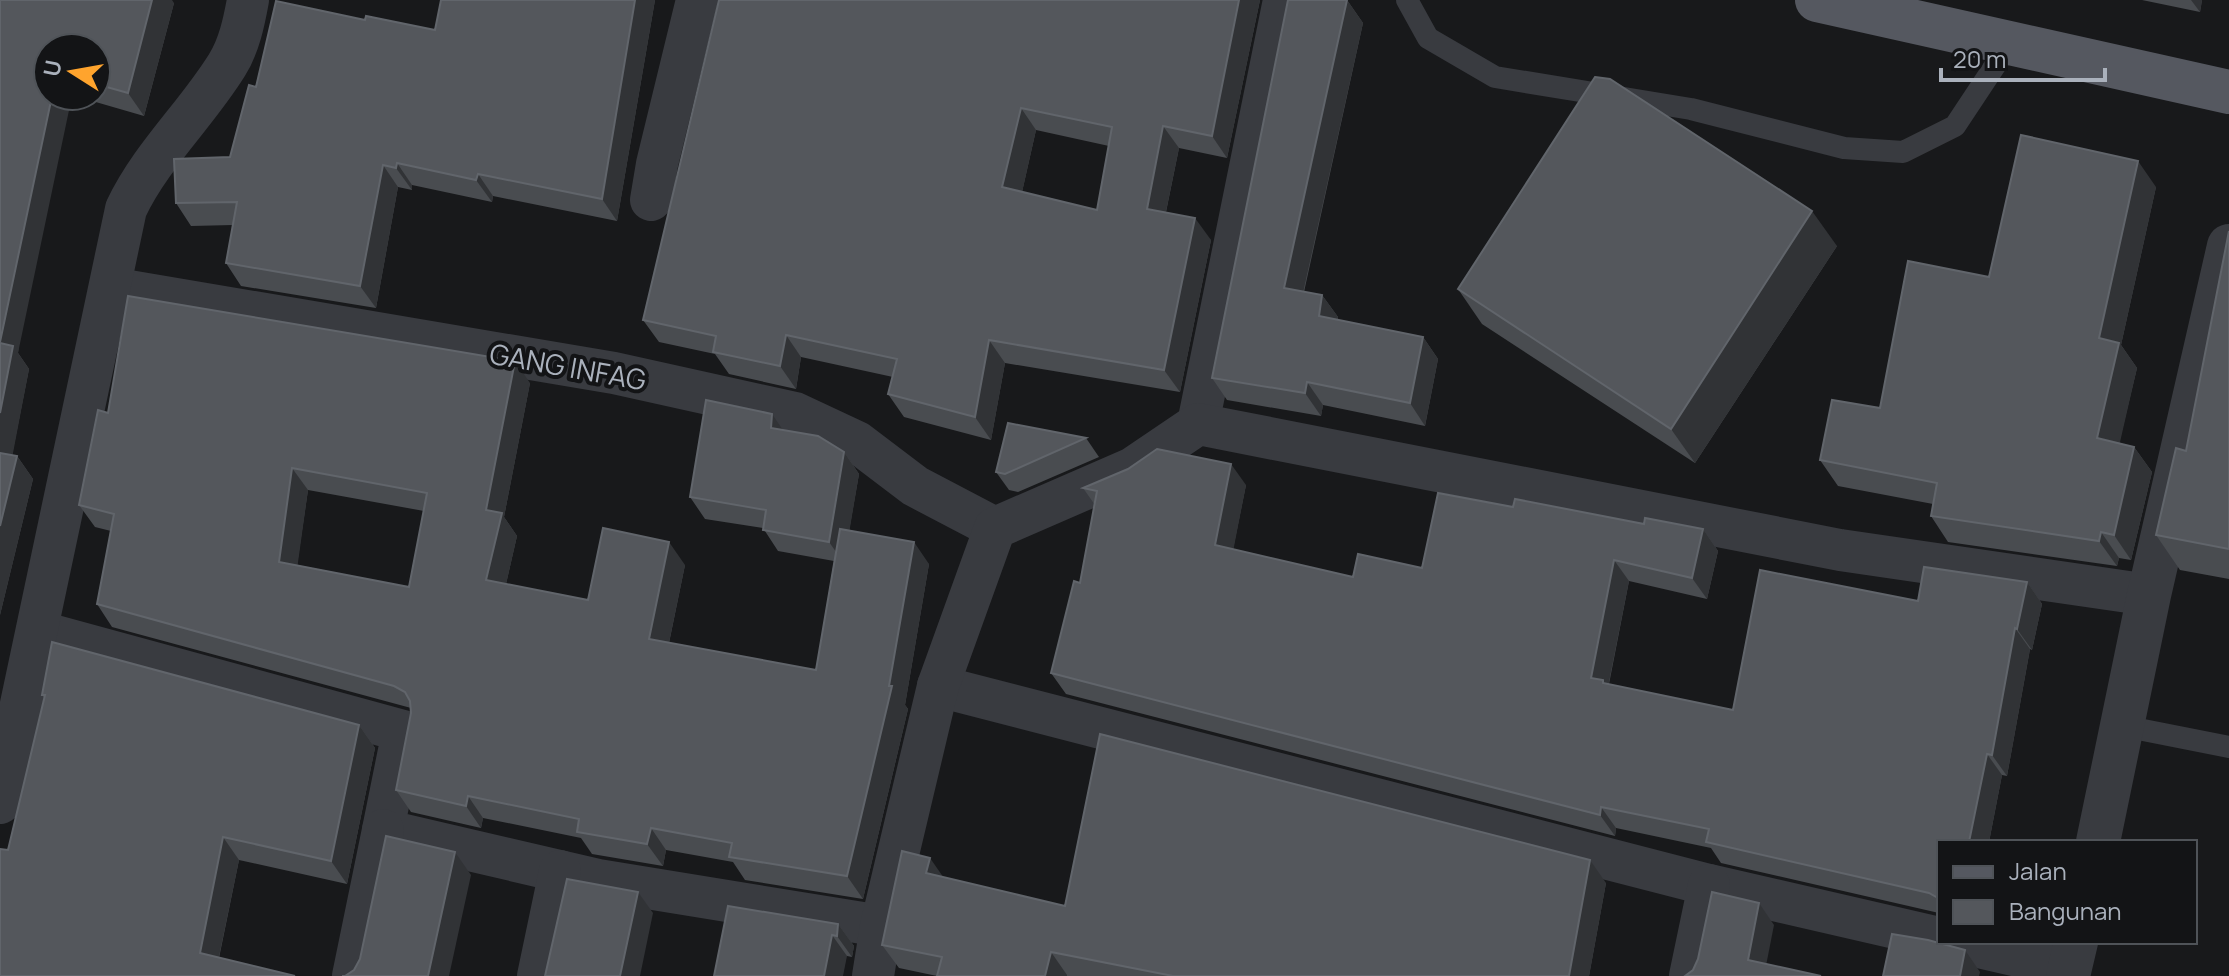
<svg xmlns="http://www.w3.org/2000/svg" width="2229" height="976" font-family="Manrope,sans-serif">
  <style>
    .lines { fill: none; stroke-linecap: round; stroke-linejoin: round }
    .service { stroke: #393b40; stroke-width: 22 }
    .minor { stroke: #393b40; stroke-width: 42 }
    .tertiary { stroke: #393b40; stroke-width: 44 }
    .primary { stroke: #555860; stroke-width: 44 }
    .wall { fill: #494c50; fill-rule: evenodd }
    .shaded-wall { fill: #313336 }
    .building { fill: #54575c; stroke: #61656b; stroke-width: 2; fill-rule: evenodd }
    .labels { text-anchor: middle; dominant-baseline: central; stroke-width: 8; stroke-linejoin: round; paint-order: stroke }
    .street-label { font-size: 28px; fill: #aab1bc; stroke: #131416 }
  </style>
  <rect width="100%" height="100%" fill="#18191b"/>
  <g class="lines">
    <g class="service">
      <path d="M1407,0L1428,38L1495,77L1691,109L1844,148L1903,152L1955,126L2010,43"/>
      <path d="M2123,726L2229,747"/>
    </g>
    <g class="minor">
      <path d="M651,200L657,164L697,0"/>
      <path d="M111,288L614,373L795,413L857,442L915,486L995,528"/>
      <path d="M1198,424L1284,0"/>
      <path d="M37,631L403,731L383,830L598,880L881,926"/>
      <path d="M938,686L1709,885L1939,938"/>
      <path d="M0,803L126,209C151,156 196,115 227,65C239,46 244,22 248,0"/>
      <path d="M1957,942L2070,968"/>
      <path d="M353,976L383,830"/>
      <path d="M538,976L560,871"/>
      <path d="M873,976L881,926L938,686L995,528L1133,468L1198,424L1840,550L2149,595"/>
      <path d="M1690,976L1709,885"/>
    </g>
    <g class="tertiary">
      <path d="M2098,842L2149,595L2229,246"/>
      <path d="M2068,976L2076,942"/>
    </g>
    <path class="primary" d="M1817,0L2229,92"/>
  </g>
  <g class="wall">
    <path d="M0,0L174,3L144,116L75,96H96V48H48L18,353L29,369L12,455L17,456L33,479L0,615Z"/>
    <path d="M441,0H655L617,221L493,196L492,202L412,185V190L398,187L376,308L241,286L226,263L233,225L191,226L176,203L230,157L256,87L365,20L435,30Z"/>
    <path d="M719,0H1260L1227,158L1179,148L1166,212L1211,240L1180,392L1005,363L991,440L904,417L888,394L893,377L801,357L796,389L729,374L715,354L659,342L643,320ZM1036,130L1109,146L1097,210L1022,192Z"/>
    <path d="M1347,0L1363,23L1304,292L1322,295L1338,317V320L1423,337L1438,359L1425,426L1323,405L1321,416L1227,400L1212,378Z"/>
    <path d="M2142,0H2202L2200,12Z"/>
    <path d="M2156,187L2121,345L2137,368L2119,443L2134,447L2152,472L2131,560L2119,558L2117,566L1948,542L1931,516L1933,504L1838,486L1820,460L1880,408L1989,277Z"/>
    <path d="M2229,231V579L2180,570L2156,535L2186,451Z"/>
    <path d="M1837,246L1695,463L1482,324L1458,289Z"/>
    <path d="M530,383L504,517L517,536L506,584L588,600L685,565L669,643L816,670L834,561L778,551L763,528L705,519L690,497L783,430L844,452L859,474L849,531L929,564L905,705L908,709L863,899L745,880L733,862L666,850L663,866L592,854L581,838L483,818L481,828L411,812L396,790L411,713V708L112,627L97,604L111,531L95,527L79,505L108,413ZM308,490L424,511L409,587L297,565Z"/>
    <path d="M1086,438L1099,457L1018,492L1009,490L996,472Z"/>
    <path d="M1246,485L1233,549L1353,577L1422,568L1513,507L1644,524L1703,529L1718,551L1707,599L1629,581L1609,684L1733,710L1918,601L2027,582L2042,604L2032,650L2030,649L2007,776L2002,775L1989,842H1939V913L1721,863L1711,848L1616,828L1615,836L1066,694L1051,673L1080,583L1095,505L1083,488Z"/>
    <path d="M42,695L359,725L375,748L347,884L239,860L219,958L0,976L8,850L44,698Z"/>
    <path d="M943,877L1065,906L1606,883L1589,976H937L899,968L882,945Z"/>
    <path d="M838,924L854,946L852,957L847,956L714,976Z"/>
  </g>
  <g class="shaded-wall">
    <path d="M152,0H172L174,3L144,116L128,93Z"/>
    <path d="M635,0H655L617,221L602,199Z"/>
    <path d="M1239,0H1260L1227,158L1212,136Z"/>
    <path d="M1347,0L1363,23L1299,311L1284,288Z"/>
    <path d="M2191,0H2202L2200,12Z"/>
    <path d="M52,96H72L18,353L29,369L9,474L0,462V344Z"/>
    <path d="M1021,108L1036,130L1018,210L1002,187Z"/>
    <path d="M1163,126L1179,148L1162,231L1147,209Z"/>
    <path d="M2138,161L2156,187L2121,345L2137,368L2115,464L2097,438L2099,338Z"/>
    <path d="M397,163L412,185V190L396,168Z"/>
    <path d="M383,165L398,187L376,308L360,286Z"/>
    <path d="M478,174L493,196L492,202L476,180Z"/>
    <path d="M1812,211L1837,246L1695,463L1671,429Z"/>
    <path d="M1195,218L1211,240L1180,392L1164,370Z"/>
    <path d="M1322,295L1338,317L1334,339L1319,316Z"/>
    <path d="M786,335L801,357L796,389L780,366Z"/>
    <path d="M1423,337L1438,359L1425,426L1410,403Z"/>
    <path d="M989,340L1005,363L991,440L975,417Z"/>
    <path d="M515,361L530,383L504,517L517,536L502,602L486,580V510Z"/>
    <path d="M1307,382L1323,405L1321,416L1305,393Z"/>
    <path d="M772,414L787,436L771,428Z"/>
    <path d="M2134,447L2152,472L2131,560L2114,535Z"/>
    <path d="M844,452L859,474L844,563L829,542Z"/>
    <path d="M17,456L33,479L0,615V526Z"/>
    <path d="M1231,464L1246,485L1230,567L1215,545Z"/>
    <path d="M292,468L308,490L295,584L279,562Z"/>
    <path d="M1703,529L1718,551L1707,599L1692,578Z"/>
    <path d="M2101,532L2119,558L2117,566L2099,541Z"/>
    <path d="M669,542L685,565L665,662L649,639Z"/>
    <path d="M914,542L929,564L905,705L908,709L863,899L847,876L889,686Z"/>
    <path d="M1614,560L1629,581L1608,687L1591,678Z"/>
    <path d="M2027,582L2042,604L2032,650L2017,629Z"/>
    <path d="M2015,628L2030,649L2007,776L1992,755Z"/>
    <path d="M359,725L375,748L347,884L331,861Z"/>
    <path d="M1987,754L2002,775L1989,842H1969Z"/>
    <path d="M468,796L483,818L481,828L466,806Z"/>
    <path d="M1601,807L1616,828L1615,836L1600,815Z"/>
    <path d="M651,828L666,850L663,866L647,844Z"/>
    <path d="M223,837L239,860L215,976L200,953Z"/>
    <path d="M455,852L471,875L449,976H428Z"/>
    <path d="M930,858L946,881L926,873Z"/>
    <path d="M1590,860L1606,883L1589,976H1569Z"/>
    <path d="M638,892L653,913L640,976H620Z"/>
    <path d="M1759,903L1774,925L1764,976L1748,960Z"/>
    <path d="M838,924L854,946L852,957L837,936Z"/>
    <path d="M832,935L847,956L843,976H824Z"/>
    <path d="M1965,950L1980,972L1979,976H1960Z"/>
    <path d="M1051,952L1067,975V976H1045Z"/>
  </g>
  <g class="building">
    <path d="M0,0H152L128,93L96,84V48H48V96H52L0,342Z"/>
    <path d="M441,0H635L602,199L478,174L476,180L397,163L396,168L383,165L360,286L226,263L237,202L176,203L174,159L230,157L249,85L256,87L276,1L365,20L366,16L435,30Z"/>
    <path d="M719,0H1239L1212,136L1163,126L1147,209L1195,218L1164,370L989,340L975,417L888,394L897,359L786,335L780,366L713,352L716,336L643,320ZM1021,108L1112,127L1097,210L1002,187Z"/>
    <path d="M1288,0H1347L1284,288L1322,295L1319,316L1423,337L1410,403L1307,382L1305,393L1212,378Z"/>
    <path d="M1595,77L1610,79L1812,211L1671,429L1458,289Z"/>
    <path d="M2021,135L2138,161L2099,338L2119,343L2097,438L2134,447L2114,535L2101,532L2099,541L1931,516L1937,483L1820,460L1832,400L1880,408L1908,261L1989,277Z"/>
    <path d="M2229,231V549L2156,535L2176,448L2186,451Z"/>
    <path d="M128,296L515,361L486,510L502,513L486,580L588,600L603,528L669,542L649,639L816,670L840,529L914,542L889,686H892L847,876L729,857L732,843L651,828L647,844L577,832L579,819L468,796L466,806L396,790L411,713L410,701L405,692L394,686L97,604L114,514L79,505L98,410L108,413ZM292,468L427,493L409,587L279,562Z"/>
    <path d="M0,343L13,346L0,413Z"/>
    <path d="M706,400L772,414L771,428L818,436L844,452L829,542L763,530L766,510L690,497Z"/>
    <path d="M1008,423L1086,438L1005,474L996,472Z"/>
    <path d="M1157,449L1231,464L1215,545L1353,577L1358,554L1422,568L1438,493L1513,507L1515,499L1644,524L1645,518L1703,529L1692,578L1614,560L1591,678L1603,680V683L1733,710L1760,570L1918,601L1924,567L2027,582L2017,629L2015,628L1992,755L1987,754L1969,842H1939V898H1938L1929,893L1706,842L1709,829L1601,807L1600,815L1051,673L1074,581L1080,583L1097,491L1083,488L1128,469Z"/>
    <path d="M0,453L17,456L0,526Z"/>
    <path d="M52,642L359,725L331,861L223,837L200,953L295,976H0V849L8,850L45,695H42Z"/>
    <path d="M1100,734L1590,860L1569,976H1173L1051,952L1045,976H937L942,957L882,945L902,851L930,858L926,873L1065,906Z"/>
    <path d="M386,836L455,852L428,976H342H345L354,970L360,959Z"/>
    <path d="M567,879L638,892L620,976H545Z"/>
    <path d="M1712,892L1759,903L1748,960L1821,976H1685L1693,970L1698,959Z"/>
    <path d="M728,906L838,924L837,936L832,935L824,976H714Z"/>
    <path d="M1892,934L1928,940L1965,950L1960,976H1883Z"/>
  </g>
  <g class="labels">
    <g class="street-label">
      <text transform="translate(568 366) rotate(10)">GANG INFAG</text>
    </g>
  </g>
  <rect x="1937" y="840" width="260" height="104" fill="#131416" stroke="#4f5358" stroke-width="2"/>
  <rect x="1953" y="866" width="40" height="12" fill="#555860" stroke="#4f5358" stroke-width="2"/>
  <text x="2009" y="880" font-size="24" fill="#aab1bc">Jalan</text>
  <rect x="1953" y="900" width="40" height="24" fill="#54575c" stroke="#4f5358" stroke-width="2"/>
  <text x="2009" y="920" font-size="24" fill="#aab1bc">Bangunan</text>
  <g transform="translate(72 72) rotate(281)"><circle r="38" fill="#131416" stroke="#4f5358" stroke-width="2"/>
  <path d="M0-6L14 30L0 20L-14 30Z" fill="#ffa42d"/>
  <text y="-12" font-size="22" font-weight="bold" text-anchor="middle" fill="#aab1bc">U</text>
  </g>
  <path d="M1941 68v12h164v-12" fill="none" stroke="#aab1bc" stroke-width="4"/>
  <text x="1953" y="68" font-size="24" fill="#aab1bc" stroke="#131416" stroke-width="6" paint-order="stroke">20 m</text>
</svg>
